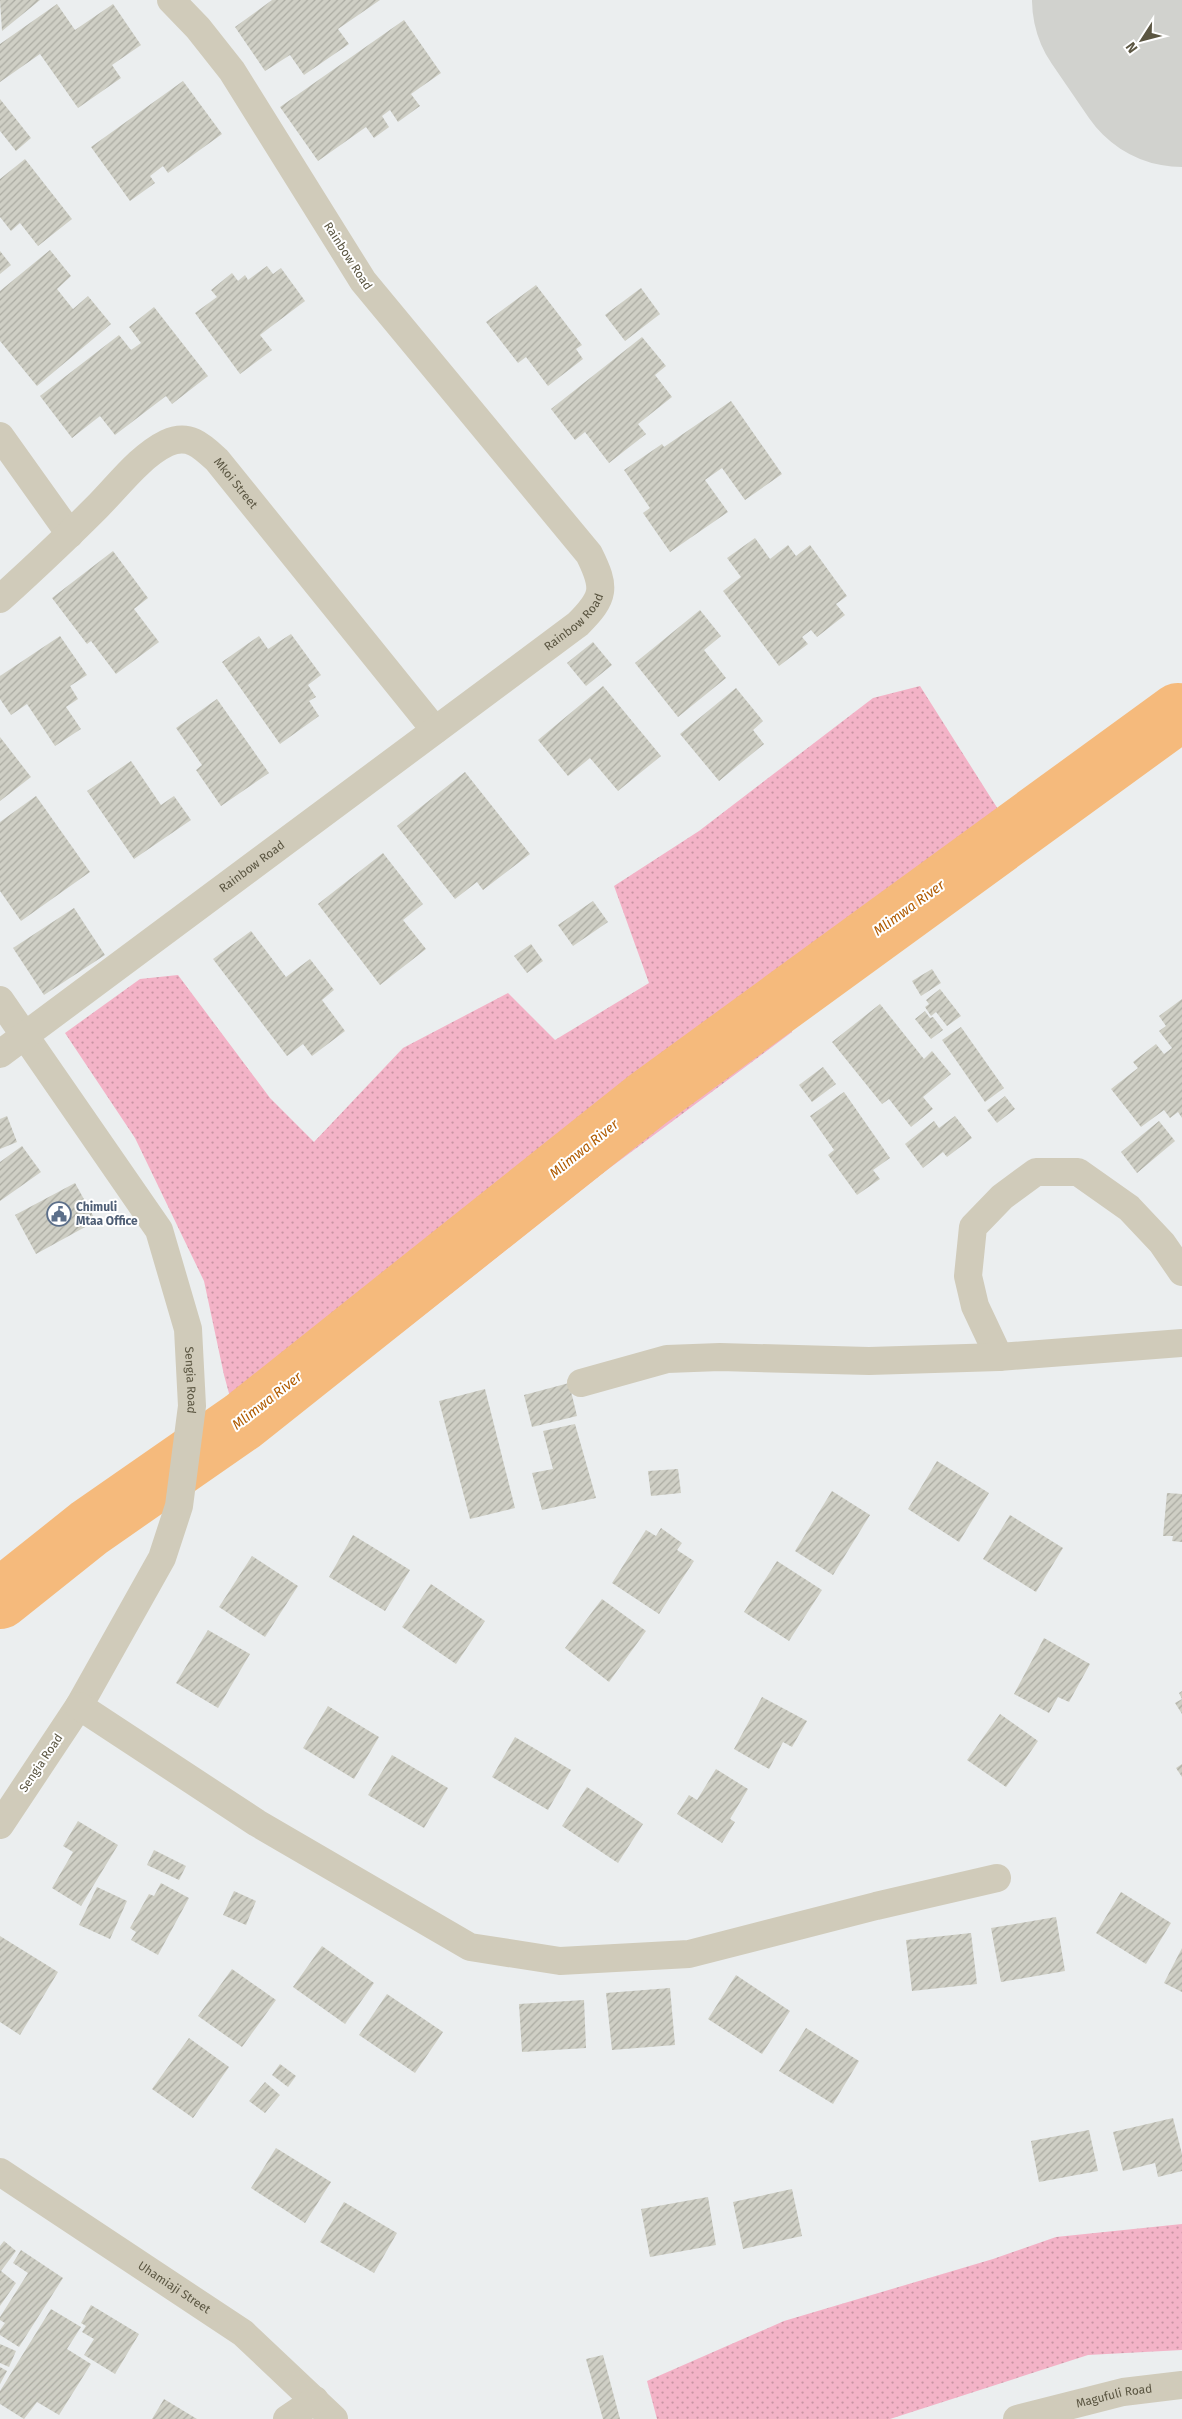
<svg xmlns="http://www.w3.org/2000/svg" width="1182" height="2419" font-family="'Fira Sans',sans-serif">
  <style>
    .green { fill: url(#green-dots) }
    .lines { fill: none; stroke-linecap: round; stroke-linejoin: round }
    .river { stroke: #f5ba7c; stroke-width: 60 }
    .runway { stroke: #d1d2ce; stroke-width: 226 }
    .building { fill: url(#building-hatch) }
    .minor { stroke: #d0cbba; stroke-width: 28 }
    .labels { text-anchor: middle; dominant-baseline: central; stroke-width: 4; stroke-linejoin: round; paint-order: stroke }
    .street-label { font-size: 12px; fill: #5b5642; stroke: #fff }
    .service-label { font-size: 12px; font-weight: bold; fill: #4e5e75; stroke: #fff; text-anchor: start }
    .water-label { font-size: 14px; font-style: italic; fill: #b05b00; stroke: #fff }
  </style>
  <defs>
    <pattern id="green-dots" width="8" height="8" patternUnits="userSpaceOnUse" patternTransform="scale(1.25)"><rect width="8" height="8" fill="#f3b3c7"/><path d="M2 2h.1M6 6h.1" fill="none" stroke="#c894a3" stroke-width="1.8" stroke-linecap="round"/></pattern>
    <pattern id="building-hatch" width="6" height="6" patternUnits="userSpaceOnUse" patternTransform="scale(1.25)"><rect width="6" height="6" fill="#cfcfc5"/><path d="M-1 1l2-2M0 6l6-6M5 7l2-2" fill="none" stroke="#ababa2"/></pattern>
  </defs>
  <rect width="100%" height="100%" fill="#ebeeef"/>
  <g class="green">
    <path d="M920,686L1003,817L795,969L792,1032L603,1173L405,1330L245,1452L224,1375L204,1281L135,1138L65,1033L140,979L178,975L270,1098L314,1142L403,1048L508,993L555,1040L649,983L614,886L699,831L873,698Z"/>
    <path d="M1182,2224V2350L1088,2355L890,2419H657L647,2381L784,2321L993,2259L1056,2237Z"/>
  </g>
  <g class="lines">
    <path class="river" d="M0,1599L89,1528L243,1421L648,1099L1178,713"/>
    <path class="runway" d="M1145,0L1182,54"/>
  </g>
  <g class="building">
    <path d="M0,0H40L2,31Z"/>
    <path d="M272,0H380L338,29L349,44L304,75L290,55L265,71L235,27Z"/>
    <path d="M57,4L75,30L113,4L141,45L112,65L121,78L78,108L40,54L0,82V44Z"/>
    <path d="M404,20L441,73L411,94L420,106L398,122L390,110L382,116L389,127L374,138L366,127L318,161L280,107Z"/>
    <path d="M183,81L222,134L168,173L163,166L150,176L155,183L130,201L91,147Z"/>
    <path d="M0,99L31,138L16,151L0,131Z"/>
    <path d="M25,159L72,219L38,246L20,223L11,231L0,217V179Z"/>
    <path d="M50,250L71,276L57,289L73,309L88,296L111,324L37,386L0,341V291Z"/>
    <path d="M0,251L11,265L0,274Z"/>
    <path d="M267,266L273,274L281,268L305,301L260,335L272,350L240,374L195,313L217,297L211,290L232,273L238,281L245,275L248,280Z"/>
    <path d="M536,285L582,345L576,349L583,359L548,386L526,357L518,363L486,322Z"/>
    <path d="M641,288L660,314L625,341L605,315Z"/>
    <path d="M154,307L208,376L172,404L166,396L115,435L100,416L72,438L40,396L119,335L131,350L141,343L129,327Z"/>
    <path d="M642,337L666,366L655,375L672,397L638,424L646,434L609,463L585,432L575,440L551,409Z"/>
    <path d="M731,401L782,474L745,500L722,468L705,480L728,512L670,552L643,513L650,508L624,470L662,444L664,447Z"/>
    <path d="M755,538L770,559L788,545L796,556L810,545L847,596L836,604L845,615L817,637L811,630L802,637L808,644L779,666L723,591L741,577L727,558Z"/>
    <path d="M113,551L148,598L134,609L159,642L116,674L91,641L87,644L52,598Z"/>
    <path d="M700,610L721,636L704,650L726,678L678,717L635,663Z"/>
    <path d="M291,634L321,675L308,685L316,697L309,701L319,716L280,744L222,662L259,636L268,649Z"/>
    <path d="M60,636L87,675L70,686L78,699L66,707L81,729L55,746L27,704L11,715L0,699V676Z"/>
    <path d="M593,642L612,665L586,686L567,663Z"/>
    <path d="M603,686L661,756L618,791L590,758L568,776L538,740Z"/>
    <path d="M736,688L763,721L753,730L764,744L719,781L680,734Z"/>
    <path d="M217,699L269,773L221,806L196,770L202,765L176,728Z"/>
    <path d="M0,737L31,777L0,801Z"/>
    <path d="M131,761L161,805L174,796L191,820L134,859L87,791Z"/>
    <path d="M465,772L530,854L483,890L477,882L455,899L397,826Z"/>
    <path d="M36,796L90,872L21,921L0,891V822Z"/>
    <path d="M383,853L423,904L403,920L426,949L380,985L318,904Z"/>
    <path d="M593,901L608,922L573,946L558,925Z"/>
    <path d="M74,908L105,955L44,995L13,948Z"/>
    <path d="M251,931L286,977L310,959L334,990L322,1000L345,1031L312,1056L303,1044L287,1056L213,959Z"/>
    <path d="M531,944L543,961L527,973L514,956Z"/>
    <path d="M932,969L941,983L921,996L912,981Z"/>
    <path d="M940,989L961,1016L947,1026L936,1012L931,1016L925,1007L929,1004L926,1000Z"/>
    <path d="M1182,999V1118L1178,1112L1170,1118L1164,1110L1141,1127L1111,1089L1138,1068L1133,1062L1156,1044L1164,1054L1172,1048L1159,1031L1166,1026L1159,1016Z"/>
    <path d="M880,1004L924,1059L932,1051L951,1074L923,1097L933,1109L911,1127L889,1099L882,1104L832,1042Z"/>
    <path d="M925,1011L930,1018L933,1017L943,1030L931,1039L915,1019Z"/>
    <path d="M961,1027L1004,1088L985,1102L942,1040Z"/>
    <path d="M823,1067L836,1084L812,1102L799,1085Z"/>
    <path d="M844,1092L890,1158L873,1170L880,1179L857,1195L828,1155L834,1150L810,1116Z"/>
    <path d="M1005,1096L1015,1109L997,1123L987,1110Z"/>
    <path d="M7,1116L17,1142L0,1149V1119Z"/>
    <path d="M955,1116L972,1138L947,1157L943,1152L923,1168L905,1144L934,1121L939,1128Z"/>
    <path d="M1159,1121L1175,1141L1137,1173L1121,1152Z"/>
    <path d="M22,1146L41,1172L0,1201V1162Z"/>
    <path d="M75,1183L96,1221L36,1254L15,1215Z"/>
    <path d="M569,1383L577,1416L532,1427L524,1395Z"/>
    <path d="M485,1389L515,1508L470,1519L439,1401Z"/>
    <path d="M575,1424L596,1498L542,1510L532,1473L553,1469L543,1431Z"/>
    <path d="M937,1461L989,1493L959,1542L908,1509Z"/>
    <path d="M678,1469L681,1493L651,1496L648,1471Z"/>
    <path d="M832,1491L870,1515L833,1575L795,1551Z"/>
    <path d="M1167,1493L1182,1494V1542L1172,1541L1173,1536H1163Z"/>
    <path d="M1010,1515L1063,1548L1036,1592L983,1559Z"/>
    <path d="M661,1528L682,1543L677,1550L694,1561L659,1614L612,1583L646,1530L656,1536Z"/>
    <path d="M353,1535L410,1570L385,1611L329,1577Z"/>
    <path d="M252,1556L298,1586L265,1637L219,1607Z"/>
    <path d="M777,1561L822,1590L789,1641L744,1612Z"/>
    <path d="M431,1584L485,1621L456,1664L402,1627Z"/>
    <path d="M602,1599L646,1631L609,1682L565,1648Z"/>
    <path d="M208,1630L250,1654L218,1708L176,1683Z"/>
    <path d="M1044,1638L1090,1664L1069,1702L1058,1697L1049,1713L1014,1694Z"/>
    <path d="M1182,1691V1714L1175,1703L1182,1699L1179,1693Z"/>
    <path d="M762,1697L807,1721L792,1747L783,1742L769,1769L734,1749Z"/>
    <path d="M328,1706L379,1737L354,1779L303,1748Z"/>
    <path d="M1000,1714L1038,1741L1006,1787L967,1760Z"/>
    <path d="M515,1737L571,1770L548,1810L492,1777Z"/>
    <path d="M392,1755L448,1788L424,1828L368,1795Z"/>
    <path d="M1182,1764V1777L1176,1768Z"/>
    <path d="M716,1769L748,1789L730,1819L735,1822L722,1843L677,1814L689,1795L697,1800Z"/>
    <path d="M587,1787L643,1824L618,1863L562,1826Z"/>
    <path d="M78,1821L118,1845L81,1906L52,1888L73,1852L63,1846Z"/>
    <path d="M154,1850L186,1866L179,1880L147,1865Z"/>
    <path d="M161,1883L189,1898L158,1955L131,1940L136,1932L130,1928L149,1894L154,1896Z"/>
    <path d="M97,1887L127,1901L110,1939L79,1925Z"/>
    <path d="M234,1891L256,1901L246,1925L223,1915Z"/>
    <path d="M1121,1892L1171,1923L1146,1964L1096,1933Z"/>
    <path d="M1056,1917L1065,1971L1001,1982L991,1928Z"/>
    <path d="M971,1933L977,1984L912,1991L906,1940Z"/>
    <path d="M0,1936L58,1972L20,2035L0,2022Z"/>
    <path d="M322,1946L374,1983L345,2024L293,1987Z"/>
    <path d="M1182,1948V1992L1164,1983Z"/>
    <path d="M232,1969L276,2000L242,2047L198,2016Z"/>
    <path d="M736,1975L790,2011L762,2054L708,2019Z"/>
    <path d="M670,1988L675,2045L612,2050L606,1993Z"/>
    <path d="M387,1994L443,2032L415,2073L359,2035Z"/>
    <path d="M584,2000L586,2048L522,2052L519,2004Z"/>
    <path d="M806,2028L859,2061L833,2104L779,2071Z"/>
    <path d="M189,2038L229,2067L193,2118L152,2089Z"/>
    <path d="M280,2064L296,2076L288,2087L272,2075Z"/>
    <path d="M265,2082L280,2095L265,2113L249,2101Z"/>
    <path d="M1173,2118L1182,2154V2171L1158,2177L1155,2163L1123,2171L1113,2132Z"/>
    <path d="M1089,2130L1098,2171L1039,2182L1031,2141Z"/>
    <path d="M276,2148L331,2182L305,2223L251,2188Z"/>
    <path d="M792,2189L802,2236L743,2249L733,2202Z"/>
    <path d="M708,2197L716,2245L650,2257L641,2209Z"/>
    <path d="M344,2202L397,2233L374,2273L320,2242Z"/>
    <path d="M4,2241L16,2251L1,2271L16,2283L0,2306V2246Z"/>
    <path d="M21,2250L63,2278L19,2347L0,2335V2330L5,2323L0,2320V2317L28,2273L13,2263Z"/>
    <path d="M91,2305L139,2334L115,2374L84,2355L94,2339L82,2332L86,2326L81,2323Z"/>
    <path d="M51,2309L81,2327L67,2349L91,2364L59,2415L37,2402L24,2419L0,2404V2391Z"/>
    <path d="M0,2344L16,2351L9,2367L0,2363Z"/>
    <path d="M603,2355L620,2419H603L586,2359Z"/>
    <path d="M0,2367L7,2371L0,2384Z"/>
    <path d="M164,2399L197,2419H152Z"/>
  </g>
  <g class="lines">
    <g class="minor">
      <path d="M0,436L70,534"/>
      <path id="s1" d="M0,599C33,569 65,539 97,507C118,486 140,456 167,443C189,433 202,446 217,460L435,730"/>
      <path id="s2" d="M0,1000L159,1230L188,1329L192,1406L179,1506L162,1558L79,1706L0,1825"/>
      <path id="s3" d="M0,1054L578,624C605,597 606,588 589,554L363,281L232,71L198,28L171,0"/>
      <path d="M999,1357L975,1306L968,1276L973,1227L1002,1197L1036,1172H1078L1129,1208L1162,1243L1182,1272"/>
      <path d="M581,1383L667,1359L720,1357L869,1361L999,1357L1182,1343"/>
      <path d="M79,1706L257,1823L470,1947L560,1961L689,1954L876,1906L997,1878"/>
      <path id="s4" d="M0,2172L243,2333L334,2419"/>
      <path d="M287,2419L315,2400"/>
      <path id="s5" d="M1017,2419L1123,2392L1182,2385"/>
    </g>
  </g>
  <defs>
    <g id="civic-ring" transform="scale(1.25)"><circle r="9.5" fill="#fff" stroke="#5c6f8a" stroke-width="1.5"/><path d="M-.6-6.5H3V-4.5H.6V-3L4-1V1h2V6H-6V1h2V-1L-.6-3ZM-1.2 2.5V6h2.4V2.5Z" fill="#5c6f8a"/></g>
  </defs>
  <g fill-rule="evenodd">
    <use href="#civic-ring" x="59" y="1214"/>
  </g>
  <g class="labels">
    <g class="street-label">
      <text transform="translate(348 256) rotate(57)">Rainbow Road</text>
      <text stroke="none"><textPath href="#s1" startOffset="316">Mkoi Street</textPath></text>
      <text stroke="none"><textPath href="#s3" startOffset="719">Rainbow Road</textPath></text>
      <text stroke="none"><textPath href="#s3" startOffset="314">Rainbow Road</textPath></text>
      <text stroke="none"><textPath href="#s2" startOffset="434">Sengia Road</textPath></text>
      <text transform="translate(41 1763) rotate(-56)">Sengia Road</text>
      <text stroke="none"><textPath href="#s4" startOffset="209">Uhamiaji Street</textPath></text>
      <text stroke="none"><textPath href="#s5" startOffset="100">Magufuli Road</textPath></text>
    </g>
    <g class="service-label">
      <text x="76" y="1207">Chimuli<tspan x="76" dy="14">Mtaa Office</tspan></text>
    </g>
    <g class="water-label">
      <text transform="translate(909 908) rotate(-36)">Mlimwa River</text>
      <text transform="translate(584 1149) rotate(-39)">Mlimwa River</text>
      <text transform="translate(267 1401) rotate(-38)">Mlimwa River</text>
    </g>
  </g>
  <g transform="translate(1142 40) rotate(234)" stroke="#ffffff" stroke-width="4" paint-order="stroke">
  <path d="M0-4L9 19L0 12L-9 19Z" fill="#5b5642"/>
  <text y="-8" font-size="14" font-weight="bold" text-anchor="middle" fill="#5b5642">N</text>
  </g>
</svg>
